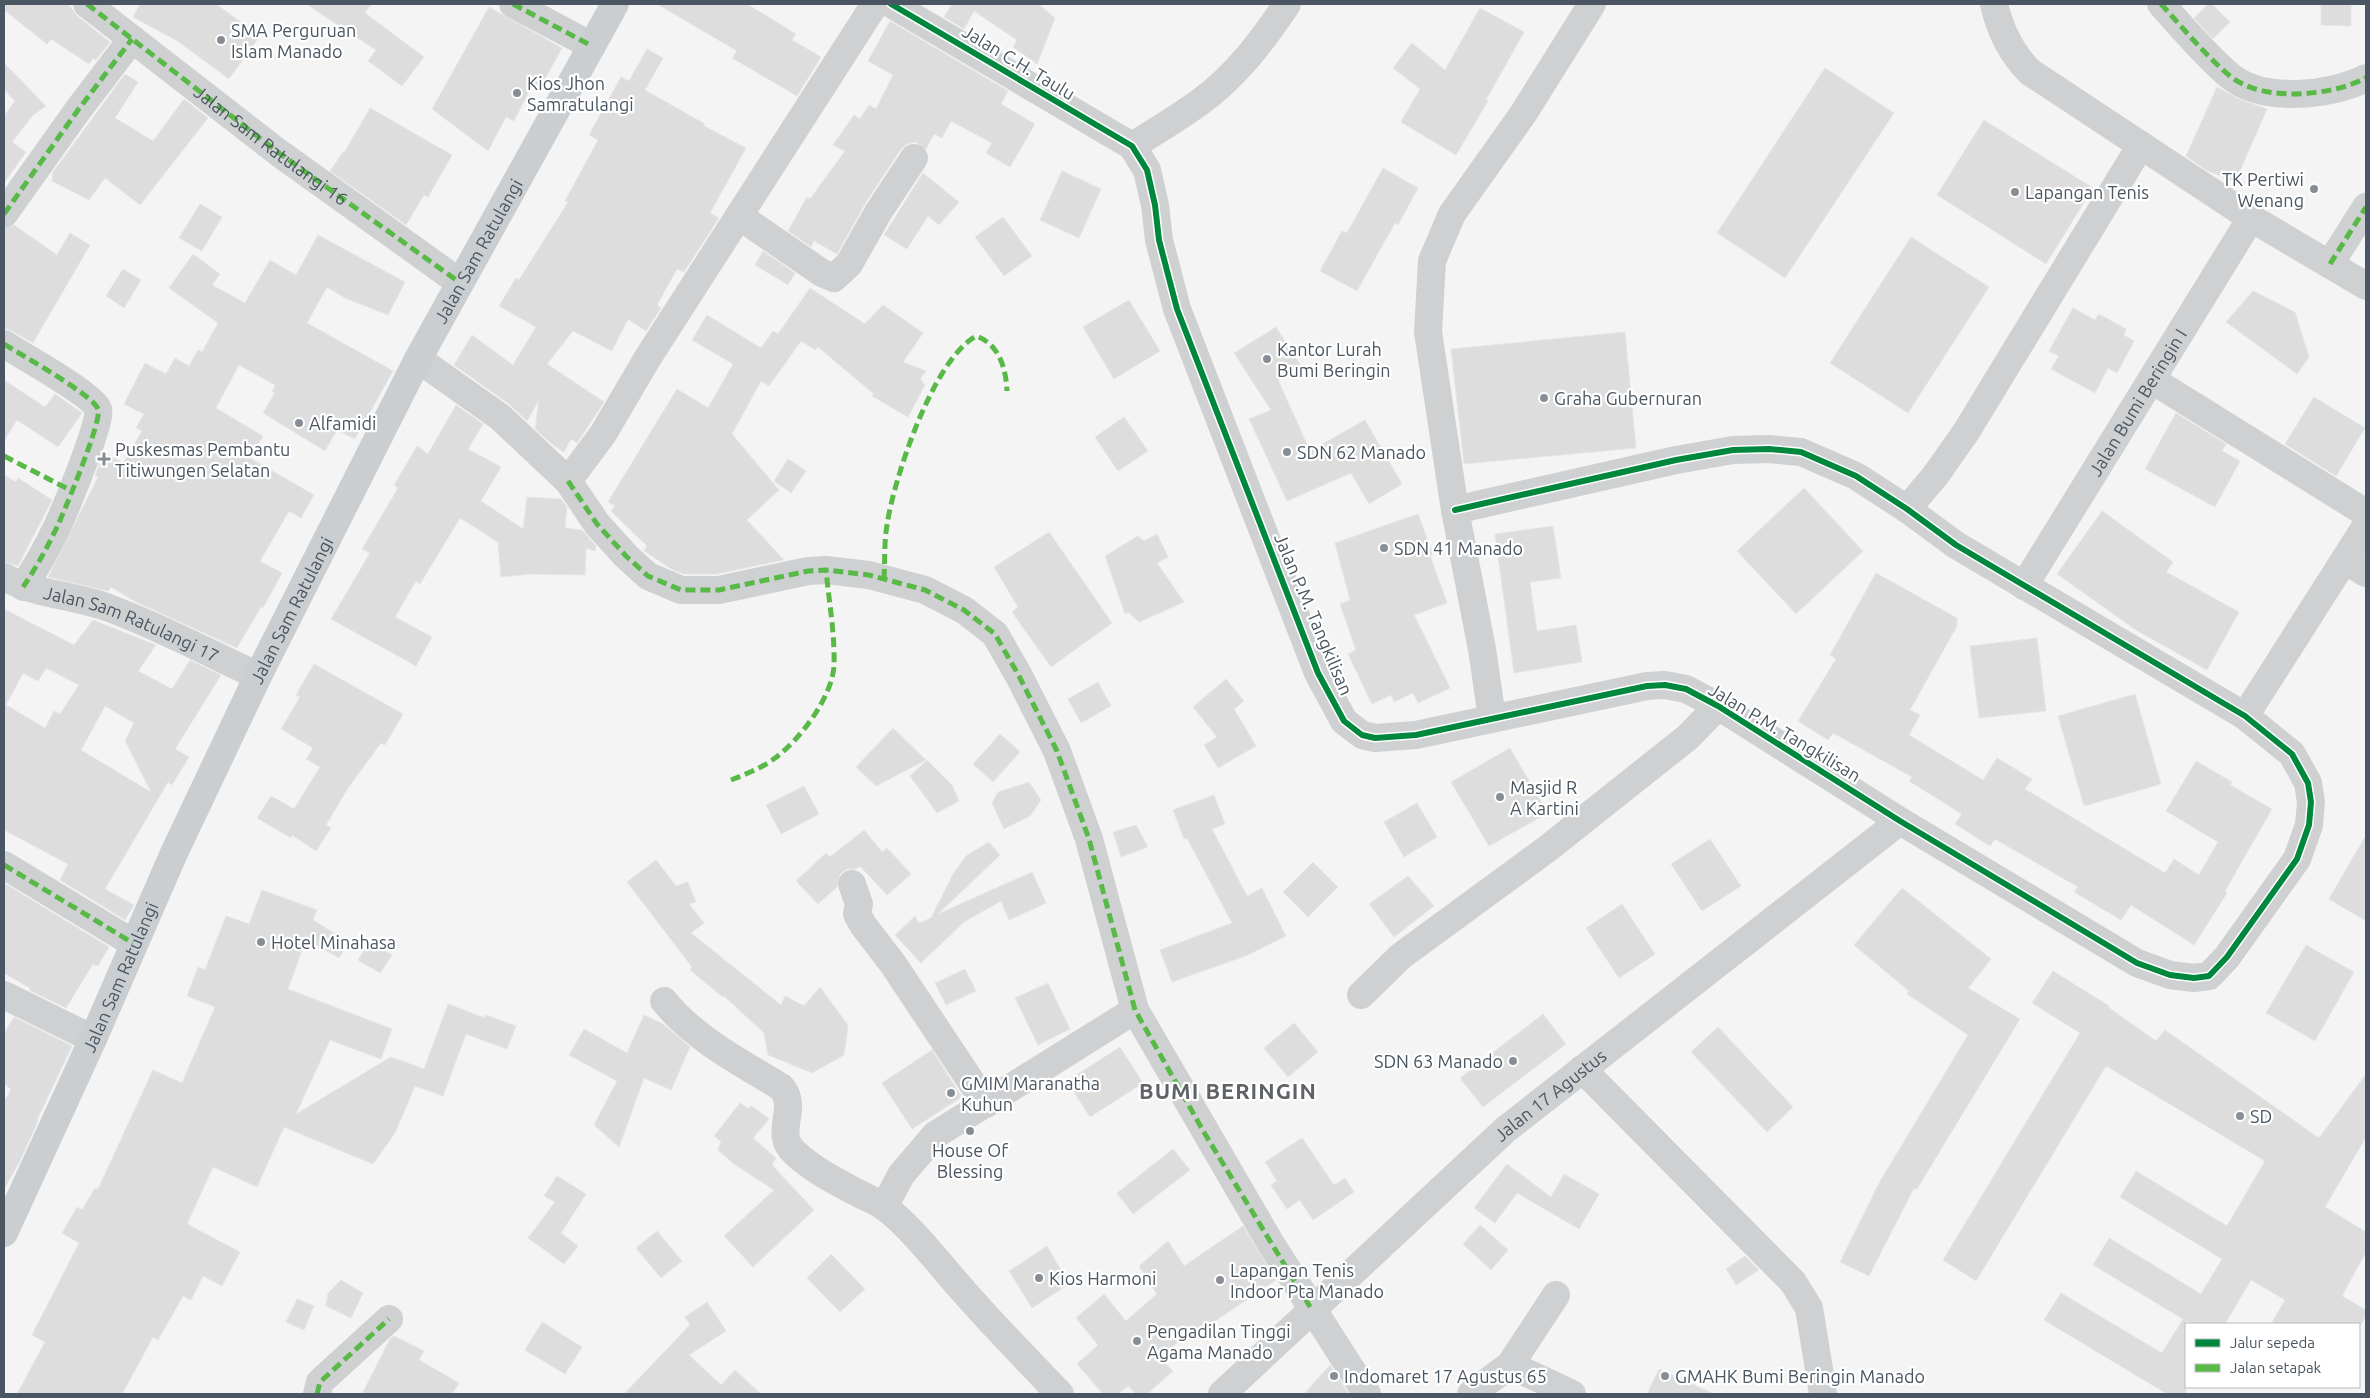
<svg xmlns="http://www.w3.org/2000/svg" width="2370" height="1398" font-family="Ubuntu,sans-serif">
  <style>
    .building { fill: #ddddde; stroke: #e5e6e7; fill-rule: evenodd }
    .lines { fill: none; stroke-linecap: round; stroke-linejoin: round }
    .minor { stroke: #ced0d2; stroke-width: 28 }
    .major { stroke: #caced1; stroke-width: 28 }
    .quiet { stroke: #58b947; stroke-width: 5; stroke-dasharray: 10 5; stroke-linecap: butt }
    .cycleway-casing { stroke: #fff; stroke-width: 9 }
    .cycleway { stroke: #00873e; stroke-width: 6 }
    .poi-dot { fill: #868d94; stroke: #fff; stroke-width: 2 }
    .labels { text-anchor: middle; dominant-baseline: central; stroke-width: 4.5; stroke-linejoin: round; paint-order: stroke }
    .poi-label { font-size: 18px; fill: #4a5661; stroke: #fff; text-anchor: start }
    .street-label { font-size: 18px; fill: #4a5661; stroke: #fff }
    .district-label { font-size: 22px; font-weight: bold; letter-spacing: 1px; fill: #5f6368; stroke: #fff }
  </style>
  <rect width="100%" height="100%" fill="#f4f4f4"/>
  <g class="building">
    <path d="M4,4H68L77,16L110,42L96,60L93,58L89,64L51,39L47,44L4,10Z"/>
    <path d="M140,4H216L260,36L229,79L179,42L133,17Z"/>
    <path d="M306,4H371L365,13L424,57L402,86L368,61L376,50Z"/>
    <path d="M657,4H747L796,34L792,40L821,57L797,96L732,58L737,51Z"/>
    <path d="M952,4H1038L1055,18L1037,64L1013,47L1017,40L974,11L964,29L944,17Z"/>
    <path d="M2208,4H2212L2230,22L2213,39L2194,18Z"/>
    <path d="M2321,4H2351V26L2321,25Z"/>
    <path d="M489,7L562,48L538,92L531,88L514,121L506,117L488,151L432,109Z"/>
    <path d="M1480,8L1524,32L1486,100L1488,101L1456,155L1401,122L1420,89L1393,68L1412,43L1445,70Z"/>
    <path d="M890,21L1008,91L1001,104L1035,124L1010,167L986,153L992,143L951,121L942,138L934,134L926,149L915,142L907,144L901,149L866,202L837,254L814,241L811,247L788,231L807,197L810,199L845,151L833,145L854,115L860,119L869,105L876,109L893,75L868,61Z"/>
    <path d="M647,49L663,58L645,90L705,124L704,126L746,148L710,213L719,218L684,272L677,269L657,305L661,308L646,331L628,319L612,351L573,331L547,364L604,402L577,443L571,439L564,452L553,445L535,429L539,400L527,421L509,404L454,365L472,335L513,365L536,327L499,306L516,278L519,280L568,202L565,201L598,140L589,135L621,77L629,81Z"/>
    <path d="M4,63L46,106L33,115L12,142L26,152L4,183V116L15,101L4,89Z"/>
    <path d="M1825,68L1894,113L1785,278L1717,233Z"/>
    <path d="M125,74L138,82L115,118L153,141L184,99L208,118L140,205L105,178L89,200L52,181L53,172Z"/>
    <path d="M2217,87L2239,99L2267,109L2235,182L2206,170L2186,156Z"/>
    <path d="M370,108L452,155L428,197L424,195L406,225L330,171L343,152L344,153Z"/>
    <path d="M1984,120L2093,188L2046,264L1937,195Z"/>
    <path d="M1383,168L1418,188L1398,225L1395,223L1357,291L1320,271L1342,231L1347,233Z"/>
    <path d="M1062,171L1101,189L1079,238L1040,220Z"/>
    <path d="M923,173L959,202L939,225L928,216L907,249L884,235Z"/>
    <path d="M200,204L222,217L202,251L179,238Z"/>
    <path d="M1003,217L1032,256L1004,276L975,237Z"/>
    <path d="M14,225L57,255L70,233L90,245L33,343L12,331L4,328V229Z"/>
    <path d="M318,235L405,282L388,315L345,298L327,287L307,323L393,371L355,439L337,430L325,451L263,413L275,393L272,392L275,385L239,365L216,408L263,436L250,458L314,495L301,518L289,511L260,561L282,573L263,608L261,607L237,648L136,602L111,587L108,591L48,577L98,477L95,476L104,452L123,463L142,431L136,428L144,414L124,404L145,363L166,374L175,358L189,366L198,350L202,352L218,323L169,288L193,254L220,274L212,285L245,303L270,260L296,275Z"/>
    <path d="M1911,237L1989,287L1908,413L1830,363Z"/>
    <path d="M763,251L795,273L788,285L755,265Z"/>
    <path d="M123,269L141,280L124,308L106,296Z"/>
    <path d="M810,288L865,324L883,305L923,333L903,362L926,371L920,379L925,385L908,417L872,396L874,394L818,347L815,350L801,341L769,386L761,381L732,434L779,490L747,520L784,560L717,574H684L673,570L644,551L647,546L611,511L615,506L608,502L677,389L708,408L733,364L692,340L707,315L761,348L773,331L778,334Z"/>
    <path d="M2253,291L2295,312L2309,357L2297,374L2226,322Z"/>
    <path d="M1129,300L1160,351L1114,379L1083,327Z"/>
    <path d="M2073,308L2095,320L2099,314L2126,329L2124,335L2134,341L2117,373L2108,368L2095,393L2051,369L2059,356L2049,351Z"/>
    <path d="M1276,327L1301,366L1278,380L1310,451L1365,420L1402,484L1369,504L1351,473L1287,501L1249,419L1271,410L1234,353Z"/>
    <path d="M1625,332L1636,448L1464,464L1451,349Z"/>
    <path d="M4,380L45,407L55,394L82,413L58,447L17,420L4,441Z"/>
    <path d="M2314,397L2365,428L2336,476L2285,444Z"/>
    <path d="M456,405L483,424L468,449L501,467L481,501L523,529L527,497L561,499L567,507L565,528L582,530L596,546L595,551L586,548L585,575L531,574L501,577L498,542L460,518L420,584L416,581L395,617L432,637L416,666L331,619L370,553L362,549L398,488L394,485L417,446L428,454Z"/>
    <path d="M2176,413L2226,444L2222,451L2240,461L2215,507L2145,469Z"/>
    <path d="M1124,417L1148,451L1118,471L1095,437Z"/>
    <path d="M788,459L806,471L791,493L774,481Z"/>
    <path d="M4,475L16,482L18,478L52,500L18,566L4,562Z"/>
    <path d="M1804,488L1863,551L1796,614L1737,551Z"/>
    <path d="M2102,511L2173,562L2166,572L2239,612L2207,670L2136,630L2057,574Z"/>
    <path d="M1418,514L1433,554L1430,555L1447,603L1414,615L1450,688L1418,703L1413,693L1394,702L1391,695L1372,704L1348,654L1356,650L1340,604L1350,600L1335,543Z"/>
    <path d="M1553,526L1561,578L1530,582L1537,631L1576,625L1582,662L1514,673L1495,534Z"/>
    <path d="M1049,532L1112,623L1051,667L1012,612L1018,607L994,567Z"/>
    <path d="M1157,534L1168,557L1157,563L1184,602L1139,622L1128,612L1125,614L1105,556L1138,536L1144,541Z"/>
    <path d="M1876,573L1957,618V626L1910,710L1920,715L1909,735L1983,780L1997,758L2032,779L2025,789L2165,873L2174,859L2199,875L2218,842L2166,811L2196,761L2232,782L2230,785L2272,809L2225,891L2227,893L2194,945L2131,905L2121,920L2074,892L2078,887L1995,839L1990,846L1955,824L1962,814L1909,781L1912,777L1833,733L1828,740L1798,721L1836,659L1830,655Z"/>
    <path d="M4,609L74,645L93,620L156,645L138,671L172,689L190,660L221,675L175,749L189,757L172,785L168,782L105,889L134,905L125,920L60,880L68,864L4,830ZM46,668L79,685L60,714L54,711L45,728L6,705L23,673L38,681ZM105,706L134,723L125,741L151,792L81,750Z"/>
    <path d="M2037,638L2046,711L1979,718L1970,646Z"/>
    <path d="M314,664L403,714L385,745L381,743L348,788L326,825L331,828L316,851L292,835L291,838L257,818L271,796L294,809L320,767L306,759L313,748L281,729L300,697L296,695Z"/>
    <path d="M1226,679L1244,701L1234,709L1256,746L1218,768L1204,745L1217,737L1193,707Z"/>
    <path d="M1098,682L1111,706L1081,723L1068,699Z"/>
    <path d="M2135,694L2161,784L2084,806L2058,716Z"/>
    <path d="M893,728L926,760L876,786L856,767Z"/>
    <path d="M1000,734L1020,752L993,782L973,764Z"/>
    <path d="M1510,748L1548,813L1489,846L1451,782Z"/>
    <path d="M927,760L952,785L959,801L937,813L910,776Z"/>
    <path d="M1029,782L1041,800L1030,816L1004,829L992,803L998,792Z"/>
    <path d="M804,786L819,814L781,834L766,805Z"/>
    <path d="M1214,795L1225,824L1212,829L1247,896L1262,888L1286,936L1248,955L1172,982L1160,950L1232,923L1187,838L1184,839L1173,810Z"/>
    <path d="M1417,803L1437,837L1404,857L1384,822Z"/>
    <path d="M1136,825L1148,847L1121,857L1113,832Z"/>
    <path d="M864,830L882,852L887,848L911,874L887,895L860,866L856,869H847L840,874L837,887L818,904L796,881L826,853L830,857Z"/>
    <path d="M2366,835V921L2329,899Z"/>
    <path d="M1710,839L1741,886L1702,911L1671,864Z"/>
    <path d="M989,842L1000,855L938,914L1032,872L1046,903L1009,920L1001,901L964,922L921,963L895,935L915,916L919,923L931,918L953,874L966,856Z"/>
    <path d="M656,860L676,886L688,882L696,902L689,904L704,923L691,933L781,1005L785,996L804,1006L820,987L848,1025L844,1055L812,1073L768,1055L764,1033L724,996L723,997L690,970L692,967L627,882Z"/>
    <path d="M1313,862L1338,887L1308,917L1283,892Z"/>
    <path d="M1408,876L1434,906L1394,937L1369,904Z"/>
    <path d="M4,883L109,947L98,966L93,964L66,1008L29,990L30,988L4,973Z"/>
    <path d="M1902,888L1991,959L1968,988L2020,1019L1917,1189L1914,1188L1869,1276L1840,1262L1879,1183L1968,1035L1907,994L1909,991L1854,945Z"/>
    <path d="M262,890L317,910L313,920L349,942L339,958L306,939L288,989L392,1029L381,1059L330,1040L296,1114L391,1057L424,1069L448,1004L485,1018L486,1015L516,1026L507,1049L466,1034L443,1096L415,1086L395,1133L373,1164L284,1127L257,1187L213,1167L187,1224L240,1252L222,1286L203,1276L191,1300L183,1296L158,1340L153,1337L122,1394H17L45,1342L32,1335L79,1243L62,1233L77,1207L82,1210L95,1188L98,1189L153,1070L182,1083L215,1007L187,996L198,967L205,970L226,916L249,924Z"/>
    <path d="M1622,904L1655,954L1619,978L1586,928Z"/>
    <path d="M369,942L392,955L380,973L358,960Z"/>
    <path d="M2306,945L2354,972L2315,1041L2266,1013Z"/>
    <path d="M965,969L976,991L946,1005L935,983Z"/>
    <path d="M2053,971L2109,1006L2108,1007L2156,1041L2165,1030L2319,1138L2366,1074V1137L2325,1207L2366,1232V1252L2342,1296L2366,1310V1316L2361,1324H2271L2285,1300L2251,1280L2225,1324H2192L2186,1321V1394H2167L2044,1320L2061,1293L2162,1353L2183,1319L2093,1265L2109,1238L2201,1294L2222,1259L2120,1197L2136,1171L2227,1226L2265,1161L2106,1066L1976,1281L1943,1260L2080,1033L2032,1003Z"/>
    <path d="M1048,983L1070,1029L1038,1045L1015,998Z"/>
    <path d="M1543,1014L1566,1044L1483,1107L1460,1078Z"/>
    <path d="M644,1015L663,1024L690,1047L671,1090L644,1078L619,1147L594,1125L617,1081L569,1055L584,1029L627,1053Z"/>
    <path d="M14,1017L72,1046L37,1120L38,1121L19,1163L4,1189V1102L11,1089L4,1084V1034Z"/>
    <path d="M1294,1023L1318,1052L1288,1077L1264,1048Z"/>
    <path d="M1718,1027L1793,1107L1767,1132L1691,1052Z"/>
    <path d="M1120,1047L1143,1083L1090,1117L1067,1081Z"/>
    <path d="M932,1050L962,1097L912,1129L882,1083Z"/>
    <path d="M740,1103L748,1108L752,1106L769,1119L753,1138L776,1158L772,1165L814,1210L753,1267L724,1236L774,1190L734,1164L718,1150L721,1141L714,1136Z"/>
    <path d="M1302,1138L1334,1185L1345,1178L1354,1192L1313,1220L1300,1200L1287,1209L1271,1185L1277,1181L1265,1162Z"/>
    <path d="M1173,1149L1190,1170L1133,1214L1117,1193Z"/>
    <path d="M1507,1164L1551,1197L1564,1174L1599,1194L1579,1229L1517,1193L1495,1223L1474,1208Z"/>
    <path d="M557,1176L586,1194L561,1233L578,1246L564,1264L528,1238L555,1202L544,1196Z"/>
    <path d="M1480,1225L1508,1250L1491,1270L1463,1244Z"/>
    <path d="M1243,1226L1276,1280L1199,1332L1195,1327L1160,1358L1173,1371L1147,1394H1136L1128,1386L1118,1394H1103L1077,1364L1098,1345L1076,1318L1104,1294L1126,1321L1157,1294L1139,1266L1168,1241L1184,1266Z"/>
    <path d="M657,1231L682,1261L661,1278L636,1248Z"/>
    <path d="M1047,1246L1069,1284L1032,1308L1009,1271Z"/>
    <path d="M831,1254L865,1289L840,1312L807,1278Z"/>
    <path d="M1745,1256L1759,1270L1736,1285L1726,1269Z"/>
    <path d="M341,1280L363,1293L351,1318L326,1306L328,1293Z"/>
    <path d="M297,1299L314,1306L304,1330L286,1322Z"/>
    <path d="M707,1302L726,1331L689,1355L721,1385L735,1370L761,1394H624L690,1325L685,1317Z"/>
    <path d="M542,1322L582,1347L565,1374L525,1350Z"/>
    <path d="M394,1336L424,1351L419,1360L459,1383L452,1394H362L390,1339Z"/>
    <path d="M1330,1365L1349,1394H1304Z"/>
    <path d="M1659,1369L1714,1394H1647Z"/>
  </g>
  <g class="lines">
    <g class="minor">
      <path d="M87,4L279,153L459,282"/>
      <path d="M513,4L592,46"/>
      <path d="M891,4L1132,146L1147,170L1155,205L1159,240L1177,309L1318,673L1344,721L1362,735L1375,738L1416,735L1647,686L1665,685L1686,689L1718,706L1900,821L2137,963L2170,975L2194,978L2209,976L2227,957L2297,859L2309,825L2311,802L2308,783L2292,754L2245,716L1956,545L1907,509L1856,476L1801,452L1769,449L1733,450L1676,460L1455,510"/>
      <path d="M1994,4C2000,30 2011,53 2030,72L2251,218L2366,286"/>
      <path d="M2161,4C2183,28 2205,55 2230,76C2263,103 2331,96 2366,78"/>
      <path d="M1132,146C1155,132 1178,118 1200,102C1236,76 1263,40 1287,4"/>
      <path d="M4,214L78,110L132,39"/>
      <path d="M739,216L822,273L834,278L849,264L879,211L914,158"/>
      <path d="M2330,264L2366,207"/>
      <path d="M4,344C21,355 92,394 98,409C103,419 64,512 57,527C47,548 36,568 23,587"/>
      <path d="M418,359L500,417L568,481L597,524L626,556L648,576L681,590H719L808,571L826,570L869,575L925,590L964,610L995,634L1019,676L1057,751L1089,839L1135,1010L1271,1244L1367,1394"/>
      <path d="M2152,380L2366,513"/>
      <path d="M568,481L603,434L647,359L875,4"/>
      <path d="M1907,509L1935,476L1966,432L2141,145"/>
      <path d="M2345,560L2366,573"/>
      <path id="s1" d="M4,577C37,595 74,595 109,608C160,627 209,653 258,676"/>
      <path id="s2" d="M2024,586L2251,218"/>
      <path d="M2245,716L2366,526"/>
      <path d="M1492,718L1482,649L1455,510L1428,332L1432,261L1452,214L1523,114L1592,4"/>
      <path d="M4,865L133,943"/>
      <path d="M852,884L859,904L857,914L863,925L893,964L986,1104"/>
      <path d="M4,995L93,1039"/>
      <path d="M1361,995L1401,956L1547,849L1688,737L1718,706"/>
      <path d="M664,1001C695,1039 740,1062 781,1087C800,1108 772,1133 795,1153C812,1169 835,1181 856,1192C865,1197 877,1201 886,1208C916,1232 940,1265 966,1294C996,1328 1028,1361 1060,1394"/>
      <path d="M1582,1069L1793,1282L1809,1308L1823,1394"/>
      <path d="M884,1207L901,1175L935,1135L1135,1010"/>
      <path d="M1510,1365L1556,1295"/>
      <path d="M317,1394L320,1382L389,1319"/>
      <path id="s3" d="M1222,1394L1505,1130L1900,821"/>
      <path d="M1471,1394L1510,1365L1572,1394"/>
    </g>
    <path class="major" id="s4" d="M4,1233L93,1039L174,853L258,676L418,359L615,4"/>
    <g class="quiet">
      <path id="s5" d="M87,4L279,153L459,282"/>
      <path d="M513,4L592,46"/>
      <path d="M2161,4C2183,28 2205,55 2230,76C2263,103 2331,96 2366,78"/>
      <path d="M4,214L78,110L132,39"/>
      <path d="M2330,264L2366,207"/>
      <path d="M4,344C21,355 92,394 98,409C103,419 64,512 57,527C47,548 36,568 23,587"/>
      <path d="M4,456L72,491"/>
      <path d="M568,481L597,524L626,556L648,576L681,590H719L808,571L826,570L869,575L925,590L964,610L995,634L1019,676L1057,751L1089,839L1135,1010L1205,1134L1312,1310"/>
      <path d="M884,579C885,561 884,543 887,525C894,478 933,360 976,336C999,344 1006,368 1007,391"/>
      <path d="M731,780C746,774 762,768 775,758C800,740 832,697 834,666C835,634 829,602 826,570"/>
      <path d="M4,865L133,943"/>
      <path d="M317,1394L320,1382L389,1319"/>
    </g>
    <g class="cycleway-casing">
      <path id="cycleway" d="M891,4L1132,146L1147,170L1155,205L1159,240L1177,309L1318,673L1344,721L1362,735L1375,738L1416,735L1647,686L1665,685L1686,689L1718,706L1900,821L2137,963L2170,975L2194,978L2209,976L2227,957L2297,859L2309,825L2311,802L2308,783L2292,754L2245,716L1956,545L1907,509L1856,476L1801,452L1769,449L1733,450L1676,460L1455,510"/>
    </g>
    <use href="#cycleway" class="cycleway"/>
  </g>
  <g class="poi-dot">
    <circle cx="221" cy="40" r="5"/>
    <circle cx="517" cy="93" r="5"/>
    <circle cx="2314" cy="189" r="5"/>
    <circle cx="2015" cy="192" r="5"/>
    <circle cx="1267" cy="359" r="5"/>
    <circle cx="1544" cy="398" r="5"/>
    <circle cx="299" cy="423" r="5"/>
    <circle cx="1287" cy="452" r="5"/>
    <path d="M101.5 451.5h5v5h5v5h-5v5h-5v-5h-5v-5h5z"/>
    <circle cx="1384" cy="548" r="5"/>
    <circle cx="1500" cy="797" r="5"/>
    <circle cx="261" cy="942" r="5"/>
    <circle cx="1513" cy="1061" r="5"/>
    <circle cx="951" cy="1093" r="5"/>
    <circle cx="2240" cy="1116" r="5"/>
    <circle cx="970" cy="1131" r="5"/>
    <circle cx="1039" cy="1278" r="5"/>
    <circle cx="1220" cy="1280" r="5"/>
    <circle cx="1137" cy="1341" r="5"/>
    <circle cx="1334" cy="1376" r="5"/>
    <circle cx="1665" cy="1376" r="5"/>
  </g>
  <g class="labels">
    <g class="poi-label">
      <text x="231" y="30">SMA Perguruan<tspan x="231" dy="21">Islam Manado</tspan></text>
      <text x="527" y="83">Kios Jhon<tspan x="527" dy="21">Samratulangi</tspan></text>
      <text x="2304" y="179" text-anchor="end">TK Pertiwi<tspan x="2304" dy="21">Wenang</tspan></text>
      <text x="2025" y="192">Lapangan Tenis</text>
      <text x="1277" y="349">Kantor Lurah<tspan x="1277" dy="21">Bumi Beringin</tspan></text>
      <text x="1554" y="398">Graha Gubernuran</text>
      <text x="309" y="423">Alfamidi</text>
      <text x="115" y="449">Puskesmas Pembantu<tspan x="115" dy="21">Titiwungen Selatan</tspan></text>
      <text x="1297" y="452">SDN 62 Manado</text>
      <text x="1394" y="548">SDN 41 Manado</text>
      <text x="1510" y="787">Masjid R<tspan x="1510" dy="21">A Kartini</tspan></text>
      <text x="271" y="942">Hotel Minahasa</text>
      <text x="1503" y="1061" text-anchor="end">SDN 63 Manado</text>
      <text x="961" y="1083">GMIM Maranatha<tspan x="961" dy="21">Kuhun</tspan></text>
      <text x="2250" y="1116">SD</text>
      <text x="970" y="1150" text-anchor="middle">House Of<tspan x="970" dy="21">Blessing</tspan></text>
      <text x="1230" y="1270">Lapangan Tenis<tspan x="1230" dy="21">Indoor Pta Manado</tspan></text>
      <text x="1049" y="1278">Kios Harmoni</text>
      <text x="1147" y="1331">Pengadilan Tinggi<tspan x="1147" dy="21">Agama Manado</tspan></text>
      <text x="1344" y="1376">Indomaret 17 Agustus 65</text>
      <text x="1675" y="1376">GMAHK Bumi Beringin Manado</text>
    </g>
    <g class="street-label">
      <text transform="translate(1019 62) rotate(31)">Jalan C.H. Taulu</text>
      <text stroke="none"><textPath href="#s5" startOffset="232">Jalan Sam Ratulangi 16</textPath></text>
      <text stroke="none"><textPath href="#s4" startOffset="1091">Jalan Sam Ratulangi</textPath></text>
      <text stroke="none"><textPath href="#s2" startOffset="216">Jalan Bumi Beringin I</textPath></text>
      <text stroke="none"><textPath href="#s4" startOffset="686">Jalan Sam Ratulangi</textPath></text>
      <text transform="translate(1314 614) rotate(67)">Jalan P.M. Tangkilisan</text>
      <text stroke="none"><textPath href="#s1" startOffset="136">Jalan Sam Ratulangi 17</textPath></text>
      <text transform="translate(1785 732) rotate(31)">Jalan P.M. Tangkilisan</text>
      <text stroke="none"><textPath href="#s4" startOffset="281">Jalan Sam Ratulangi</textPath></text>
      <text stroke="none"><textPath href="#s3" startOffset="444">Jalan 17 Agustus</textPath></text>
    </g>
    <g class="district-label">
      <text x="1228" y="1090">BUMI BERINGIN</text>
    </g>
  </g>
  <rect width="2370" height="1398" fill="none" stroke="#4a5661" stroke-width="10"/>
  <rect x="2185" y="1323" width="175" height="65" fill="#ffffff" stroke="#b7bbc0"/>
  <rect x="2195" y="1339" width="25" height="8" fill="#00873e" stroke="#b7bbc0"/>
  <text x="2230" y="1348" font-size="15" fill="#4a5661">Jalur sepeda</text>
  <rect x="2195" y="1364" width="25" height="8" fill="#58b947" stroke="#b7bbc0"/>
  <text x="2230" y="1373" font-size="15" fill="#4a5661">Jalan setapak</text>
</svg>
